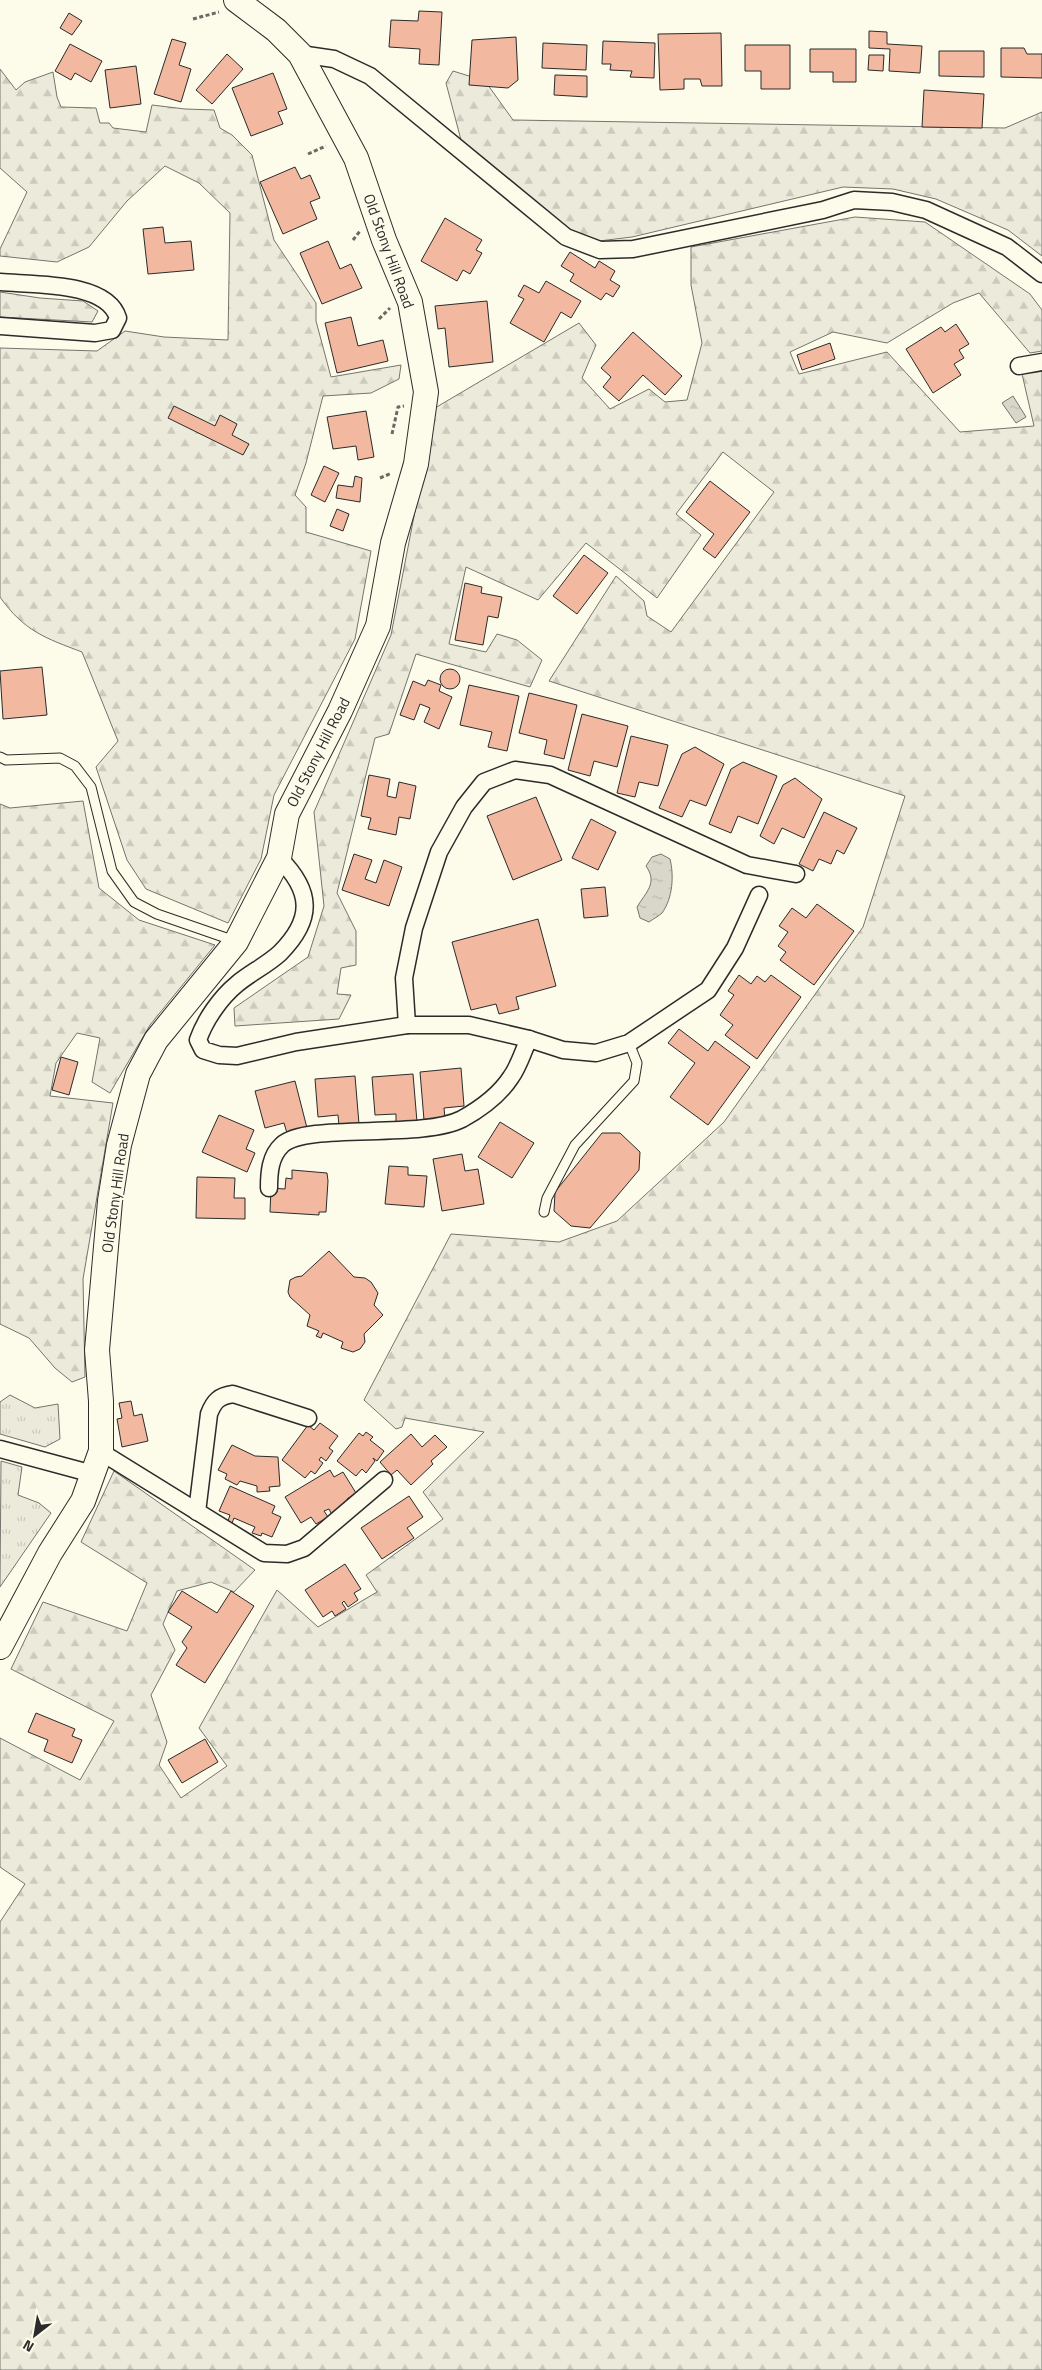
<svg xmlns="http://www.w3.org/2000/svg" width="1042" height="2370" font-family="'Titillium Web',sans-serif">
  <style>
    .grass { fill: url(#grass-tufts); stroke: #74746e }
    .forest { fill: url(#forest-firs); stroke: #74746e }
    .water { fill: url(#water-ripples); stroke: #74746e }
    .building { fill: #f2b8a0; stroke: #2b2b2b }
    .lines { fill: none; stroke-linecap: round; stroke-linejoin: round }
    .lane-casing { stroke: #2b2b2b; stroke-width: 11 }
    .street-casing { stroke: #2b2b2b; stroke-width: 19 }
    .secondary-casing { stroke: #2b2b2b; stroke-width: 26 }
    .path { stroke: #6a6964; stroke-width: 3; stroke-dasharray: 4 2.5; stroke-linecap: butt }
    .lane { stroke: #fdfbea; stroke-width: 9 }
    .street { stroke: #fdfbea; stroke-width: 16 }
    .secondary { stroke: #fdfbea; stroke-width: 24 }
    .labels { text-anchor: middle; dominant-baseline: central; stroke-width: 4; stroke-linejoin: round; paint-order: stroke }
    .street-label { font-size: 15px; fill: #2b2b2b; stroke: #fdfbea }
  </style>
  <defs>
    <pattern id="grass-tufts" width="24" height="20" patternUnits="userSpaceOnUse" patternTransform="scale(1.25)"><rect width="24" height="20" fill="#ecebdb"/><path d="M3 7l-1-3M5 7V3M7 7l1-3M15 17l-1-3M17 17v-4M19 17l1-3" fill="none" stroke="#cbcabc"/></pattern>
    <pattern id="forest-firs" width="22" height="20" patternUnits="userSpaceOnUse" patternTransform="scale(1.25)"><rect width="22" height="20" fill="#ecebdb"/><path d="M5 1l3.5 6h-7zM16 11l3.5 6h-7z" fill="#cbcabc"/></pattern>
    <pattern id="water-ripples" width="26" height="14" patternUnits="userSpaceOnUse" patternTransform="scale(1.25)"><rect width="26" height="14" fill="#d8d7c9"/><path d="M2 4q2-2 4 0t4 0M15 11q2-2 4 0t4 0" fill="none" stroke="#bab9ad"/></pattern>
  </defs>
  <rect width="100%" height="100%" fill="#fdfbea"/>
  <g class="grass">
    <path d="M10,1395L35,1408L58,1404L60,1439L45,1447L0,1434V1402Z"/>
    <path d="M1,1461L22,1467L18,1495L39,1503L51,1513L0,1587Z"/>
  </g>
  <g class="forest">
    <path d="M0,69L16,90L25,82L53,72L57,97L61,107L96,108L100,123H109L113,128L146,132L152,105L185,109L214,110L220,128L232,135L252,155L274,240L316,303V321L331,377L401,365L399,379L371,393L323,396L306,463L295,495L306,507V532L371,551L355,639L274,795L261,859L228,923L146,889L127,860L96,767L118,741L82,652C45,638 24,631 0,597V348L97,351L125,331L164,337L228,340L230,213L199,183L165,166L127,201L89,247L57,262L0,256V249L27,192L0,168Z"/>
    <path d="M453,71L485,81L513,120L1005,128L1042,112V256L1008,230L936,199L893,189L843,187L632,237L599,241L567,229L461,140L446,83Z"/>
    <path d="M855,217L925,222L1030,294L1042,310V351L1030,353L979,293L953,303L887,343L833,332L790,352L799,374L887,352L960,432L1034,426L1022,374L1042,370V2370H0V1922L25,1884L0,1867V1738L80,1780L114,1721L11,1669L43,1602L127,1631L147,1583L81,1542L114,1471L255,1570L234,1592L211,1582L177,1591L163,1624L175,1650L151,1695L167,1742L159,1765L181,1798L227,1766L199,1728L277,1590L318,1627L377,1592L366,1575L443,1519L423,1492L484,1432L405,1418L402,1427L396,1429L364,1400L451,1234L559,1242L617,1221L724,1122L863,927L905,796L549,681L616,576L644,601L647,616L671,632L774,492L723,452L676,514L701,535L657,598L586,543L538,600L466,567L449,644L486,652L497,634L517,640L542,660L530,687L416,654L389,734L375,738L337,893L356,931V965L341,968L337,994L351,995L339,1019L235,1026L234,1008L308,957L324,906L314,812L391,635L435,408L579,323L596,345L582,378L610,409L649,389L665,402L687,400L702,343L691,285V247Z"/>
    <path d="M0,292L40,298L83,301L98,311L92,322L0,317Z"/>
    <path d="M83,801L99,888L139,920L215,945L150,1025L110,1093L92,1082L100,1038L77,1033L56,1063L50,1096L113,1103L83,1279L85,1377L72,1382L55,1368L29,1338L0,1324V804L10,808Z"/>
  </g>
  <g class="water">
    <path d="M1013,396L1026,417L1016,423L1002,403Z"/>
    <path d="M661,854L670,859C674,875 673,898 662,913C659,916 653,919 649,922L640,918L637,907C646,892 658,883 646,866L652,857Z"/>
  </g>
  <g class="building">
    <path d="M419,11L442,12L439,65L419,64L420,49L389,47L391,20L418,21Z"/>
    <path d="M69,13L82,21L72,35L60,28Z"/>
    <path d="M869,31L887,32V44L922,46L920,73L889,71L890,49L869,48Z"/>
    <path d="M721,33L722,86H702L700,79H684V89L660,90L658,34Z"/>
    <path d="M516,37L518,80L508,88L469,85L472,40Z"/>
    <path d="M172,39L186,43L179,65L191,69L181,102L154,94Z"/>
    <path d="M603,41L655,43L654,78L630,77L632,71L610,70L611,64H602Z"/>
    <path d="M543,43L587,45L586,70L542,68Z"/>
    <path d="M70,44L102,61L91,82L75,73L71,80L55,71Z"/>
    <path d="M745,45H790V89H761V71H745Z"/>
    <path d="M1001,48H1024L1027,54H1042V78L1001,77Z"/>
    <path d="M810,49H856V82H833V72H810Z"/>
    <path d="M939,51H984V77L939,76Z"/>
    <path d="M227,54L243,69L212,104L196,90Z"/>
    <path d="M869,55H884L883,71L868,70Z"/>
    <path d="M136,66L141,104L110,108L105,70Z"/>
    <path d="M273,73L287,109L278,112L283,124L251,136L232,88Z"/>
    <path d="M555,75L587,76V97L554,95Z"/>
    <path d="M924,90L984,94L982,128L922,127Z"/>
    <path d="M295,167L301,179L310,175L320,198L310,202L317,219L283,234L260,182Z"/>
    <path d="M445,218L482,240L476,250L482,253L470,274L463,270L457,281L421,261Z"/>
    <path d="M163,227L165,243L191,241L194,270L148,274L143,229Z"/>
    <path d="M328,241L340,269L351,264L362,288L322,304L300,253Z"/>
    <path d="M570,252L595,268L599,261L615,271L610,280L620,286L613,297L606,293L601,300L570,281L574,274L561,266Z"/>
    <path d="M546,281L581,301L571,318L561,312L544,342L510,323L524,299L518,296L524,285L539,293Z"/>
    <path d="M487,301L493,362L449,367L445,328L438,329L435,306Z"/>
    <path d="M351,317L358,346L383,340L388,361L337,373L325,323Z"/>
    <path d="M956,324L969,344L959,350L964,358L954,364L961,375L933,393L906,349L941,327L945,332Z"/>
    <path d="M633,332L682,376L665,395L643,375L619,401L603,387L611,377L601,368Z"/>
    <path d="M830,343L835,359L802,370L797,355Z"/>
    <path d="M174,406L215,426L220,415L237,424L232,435L249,444L243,455L168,418Z"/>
    <path d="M366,411L374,457L358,460L356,446L333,449L327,417Z"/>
    <path d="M324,466L339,473L325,502L311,495Z"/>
    <path d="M355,476L362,478L360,502L336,498L338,485L353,487Z"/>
    <path d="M710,481L750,512L715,558L703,549L714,534L686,512Z"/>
    <path d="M337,509L349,514L343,531L330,526Z"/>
    <path d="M584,555L608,573L577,614L553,596Z"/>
    <path d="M465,583L482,587L481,593L502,597L498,618L488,616L483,645L455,640Z"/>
    <path d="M42,667L47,715L3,719L0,671Z"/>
    <circle cx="450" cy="679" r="10"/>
    <path d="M428,680L441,685L439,691L452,697L439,729L424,722L430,708L420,704L414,720L400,715L413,681L425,686Z"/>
    <path d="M469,685L519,696L507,751L488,747L492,732L460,725Z"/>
    <path d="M529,693L577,705L564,759L544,754L547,740L519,733Z"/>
    <path d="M582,714L628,726L617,767L594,761L590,776L568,770Z"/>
    <path d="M631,736L668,745L658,786L639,782L635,797L617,793Z"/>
    <path d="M695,747L724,764L706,806L690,800L682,817L659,808L682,754Z"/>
    <path d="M743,762L777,776L758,824L738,816L731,833L709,824L731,769Z"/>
    <path d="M369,775L390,779L387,796L396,798L399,782L416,786L410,819L399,817L396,835L368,829L371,818L361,816Z"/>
    <path d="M795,778L822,799L804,838L782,828L774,844L760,836L783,785Z"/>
    <path d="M536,797L562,860L513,880L487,816Z"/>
    <path d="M824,812L857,828L844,854L837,850L831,864L819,859L813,871L799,864Z"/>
    <path d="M591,819L616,832L598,870L572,858Z"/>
    <path d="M354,854L372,860L365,879L376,883L384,860L402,867L389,906L342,890Z"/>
    <path d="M605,887L608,916L584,918L581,889Z"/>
    <path d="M817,904L854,931L814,985L780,960L786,952L778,946L788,932L779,926L792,908L806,918Z"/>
    <path d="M538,919L556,986L516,997L519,1009L499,1014L496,1004L471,1010L452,942Z"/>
    <path d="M739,975L751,984L757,976L765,982L771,975L801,997L757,1059L725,1035L733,1025L720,1015L734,995L728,991Z"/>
    <path d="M679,1029L708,1051L715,1041L750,1067L708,1125L670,1097L695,1063L668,1043Z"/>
    <path d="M61,1057L78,1062L69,1095L52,1090Z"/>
    <path d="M461,1068L464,1106L444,1108L445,1118L424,1120L420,1072Z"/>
    <path d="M413,1074L417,1122L396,1124V1114L375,1115L372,1077Z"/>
    <path d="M355,1076L359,1124L339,1126L338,1115L318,1117L315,1079Z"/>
    <path d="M295,1081L307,1128L287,1133L284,1123L265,1128L255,1091Z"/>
    <path d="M219,1115L254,1130L246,1149L255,1153L247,1172L202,1152Z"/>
    <path d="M500,1122L534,1143L512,1178L478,1157Z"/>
    <path d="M602,1133H620L640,1152L639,1170L590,1228L571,1226L554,1211L555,1192Z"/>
    <path d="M462,1154L465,1171L478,1169L484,1204L442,1211L433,1159Z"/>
    <path d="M389,1166L408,1167V1175L427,1176L424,1207L385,1204Z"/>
    <path d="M292,1170L327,1173L328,1181L326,1212H319V1215L270,1212L271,1188L285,1189L286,1178L292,1179Z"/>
    <path d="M197,1177L235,1178L234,1198H245V1219L196,1218Z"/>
    <path d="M329,1251L354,1277L365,1278L371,1282L378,1293L374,1305L383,1315L364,1334L365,1342L360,1349L353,1352L341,1348L343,1342L323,1333L321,1338L316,1336L319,1331L307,1326L310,1315L290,1297L288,1292L290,1280L296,1277L302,1276Z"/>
    <path d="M131,1401L134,1416L142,1414L148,1441L122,1447L117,1419L122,1418L119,1403Z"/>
    <path d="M320,1423L338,1436L329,1448L333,1451L326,1461L321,1457L319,1460L323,1463L315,1474L311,1471L305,1478L282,1460L308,1425L314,1430Z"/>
    <path d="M366,1432L373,1437L370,1440L384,1451L377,1461L373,1458L375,1461L366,1473L362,1469L356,1476L337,1461L359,1433L363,1436Z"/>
    <path d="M411,1434L422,1447L435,1435L447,1447L431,1461L433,1464L411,1485L397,1470L391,1475L380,1462Z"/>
    <path d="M232,1445L255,1456L278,1457L280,1486L269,1487L270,1491L257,1492V1486L240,1481L237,1485L225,1479L227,1474L218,1470Z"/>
    <path d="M330,1470L334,1477L343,1472L356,1493L347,1499L349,1502L332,1515L329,1509L324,1511L328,1517L316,1524L311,1517L301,1523L285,1497Z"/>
    <path d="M230,1486L275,1506L272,1513L281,1517L272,1537L262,1533L261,1536L252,1533L255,1527L234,1518L232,1523L228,1521L230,1515L219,1511Z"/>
    <path d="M409,1496L423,1517L407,1528L414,1538L382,1559L361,1528Z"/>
    <path d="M345,1564L361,1589L354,1593L358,1600L348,1607L344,1601L342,1603L346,1609L335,1616L332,1611L323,1617L305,1590Z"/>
    <path d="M182,1591L217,1613L231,1591L254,1606L205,1683L176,1665L187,1648L182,1642L192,1627L168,1612Z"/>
    <path d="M36,1713L75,1729L72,1736L82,1740L72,1763L44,1751L48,1740L28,1732Z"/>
    <path d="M205,1739L218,1762L182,1783L168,1760Z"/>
  </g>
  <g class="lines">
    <g class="lane-casing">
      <g id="lane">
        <path d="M0,757L6,760L60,758L75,766L91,787L112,871L134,902L157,914L235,941"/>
        <path d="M544,1212L547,1198L575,1145L634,1081L637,1063L629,1043"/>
      </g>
    </g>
    <g class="street-casing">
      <g id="street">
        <path d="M300,54L334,59L370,76L566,237L600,250L633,249L823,210L854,200L892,202L926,210L1007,247L1042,274"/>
        <path d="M0,282C32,285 107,281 118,318L112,330L95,333L0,326"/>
        <path d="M1019,366L1042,362"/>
        <path d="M279,858C312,891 314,919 280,953C267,965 250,973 237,984C220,998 205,1020 198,1040L203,1050L219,1055L237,1056L296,1042L407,1025H469L529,1039L563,1050L596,1053L629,1043L708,990L735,948L759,895"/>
        <path d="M407,1025L404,978L414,928L439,852L464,807L484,782L515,770L550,775L747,865L796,874"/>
        <path d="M269,1188C269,1173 270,1156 282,1145C306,1122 421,1140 462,1119C480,1109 500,1094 511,1077C519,1066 523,1051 529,1039"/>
        <path d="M0,1449L93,1474"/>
        <path d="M101,1452L264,1553L287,1554L304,1548L384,1480"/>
        <path d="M197,1512L209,1414C214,1401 219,1396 233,1394L308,1418"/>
      </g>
    </g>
    <g class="secondary-casing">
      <path id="secondary" d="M0,1647L50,1553L83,1501L101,1451V1401L97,1350L110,1201L119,1145L138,1074L156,1040L236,942L279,858L287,814L340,711L378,626L393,543L416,464L426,392L410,302L384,240L356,158L300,54L276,30L236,0"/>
    </g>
    <g class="path">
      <path d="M193,19L219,12"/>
      <path d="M308,154L326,146"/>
      <path d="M353,240L360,231"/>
      <path d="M379,319L390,308"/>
      <path d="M392,434L398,407L404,406"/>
      <path d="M380,478L392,473"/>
    </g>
    <use href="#lane" class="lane"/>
    <use href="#street" class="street"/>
    <use href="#secondary" class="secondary"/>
  </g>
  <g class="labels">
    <g class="street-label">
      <text transform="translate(389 251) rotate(70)">Old Stony Hill Road</text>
      <text transform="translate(318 752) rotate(-63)">Old Stony Hill Road</text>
      <text transform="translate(115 1193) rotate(-82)">Old Stony Hill Road</text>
    </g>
  </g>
  <g transform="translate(35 2335) rotate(211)" stroke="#fdfbea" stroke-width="4" paint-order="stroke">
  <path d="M0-4L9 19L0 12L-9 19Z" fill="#2b2b2b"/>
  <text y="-8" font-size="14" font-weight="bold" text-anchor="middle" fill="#2b2b2b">N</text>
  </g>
</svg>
